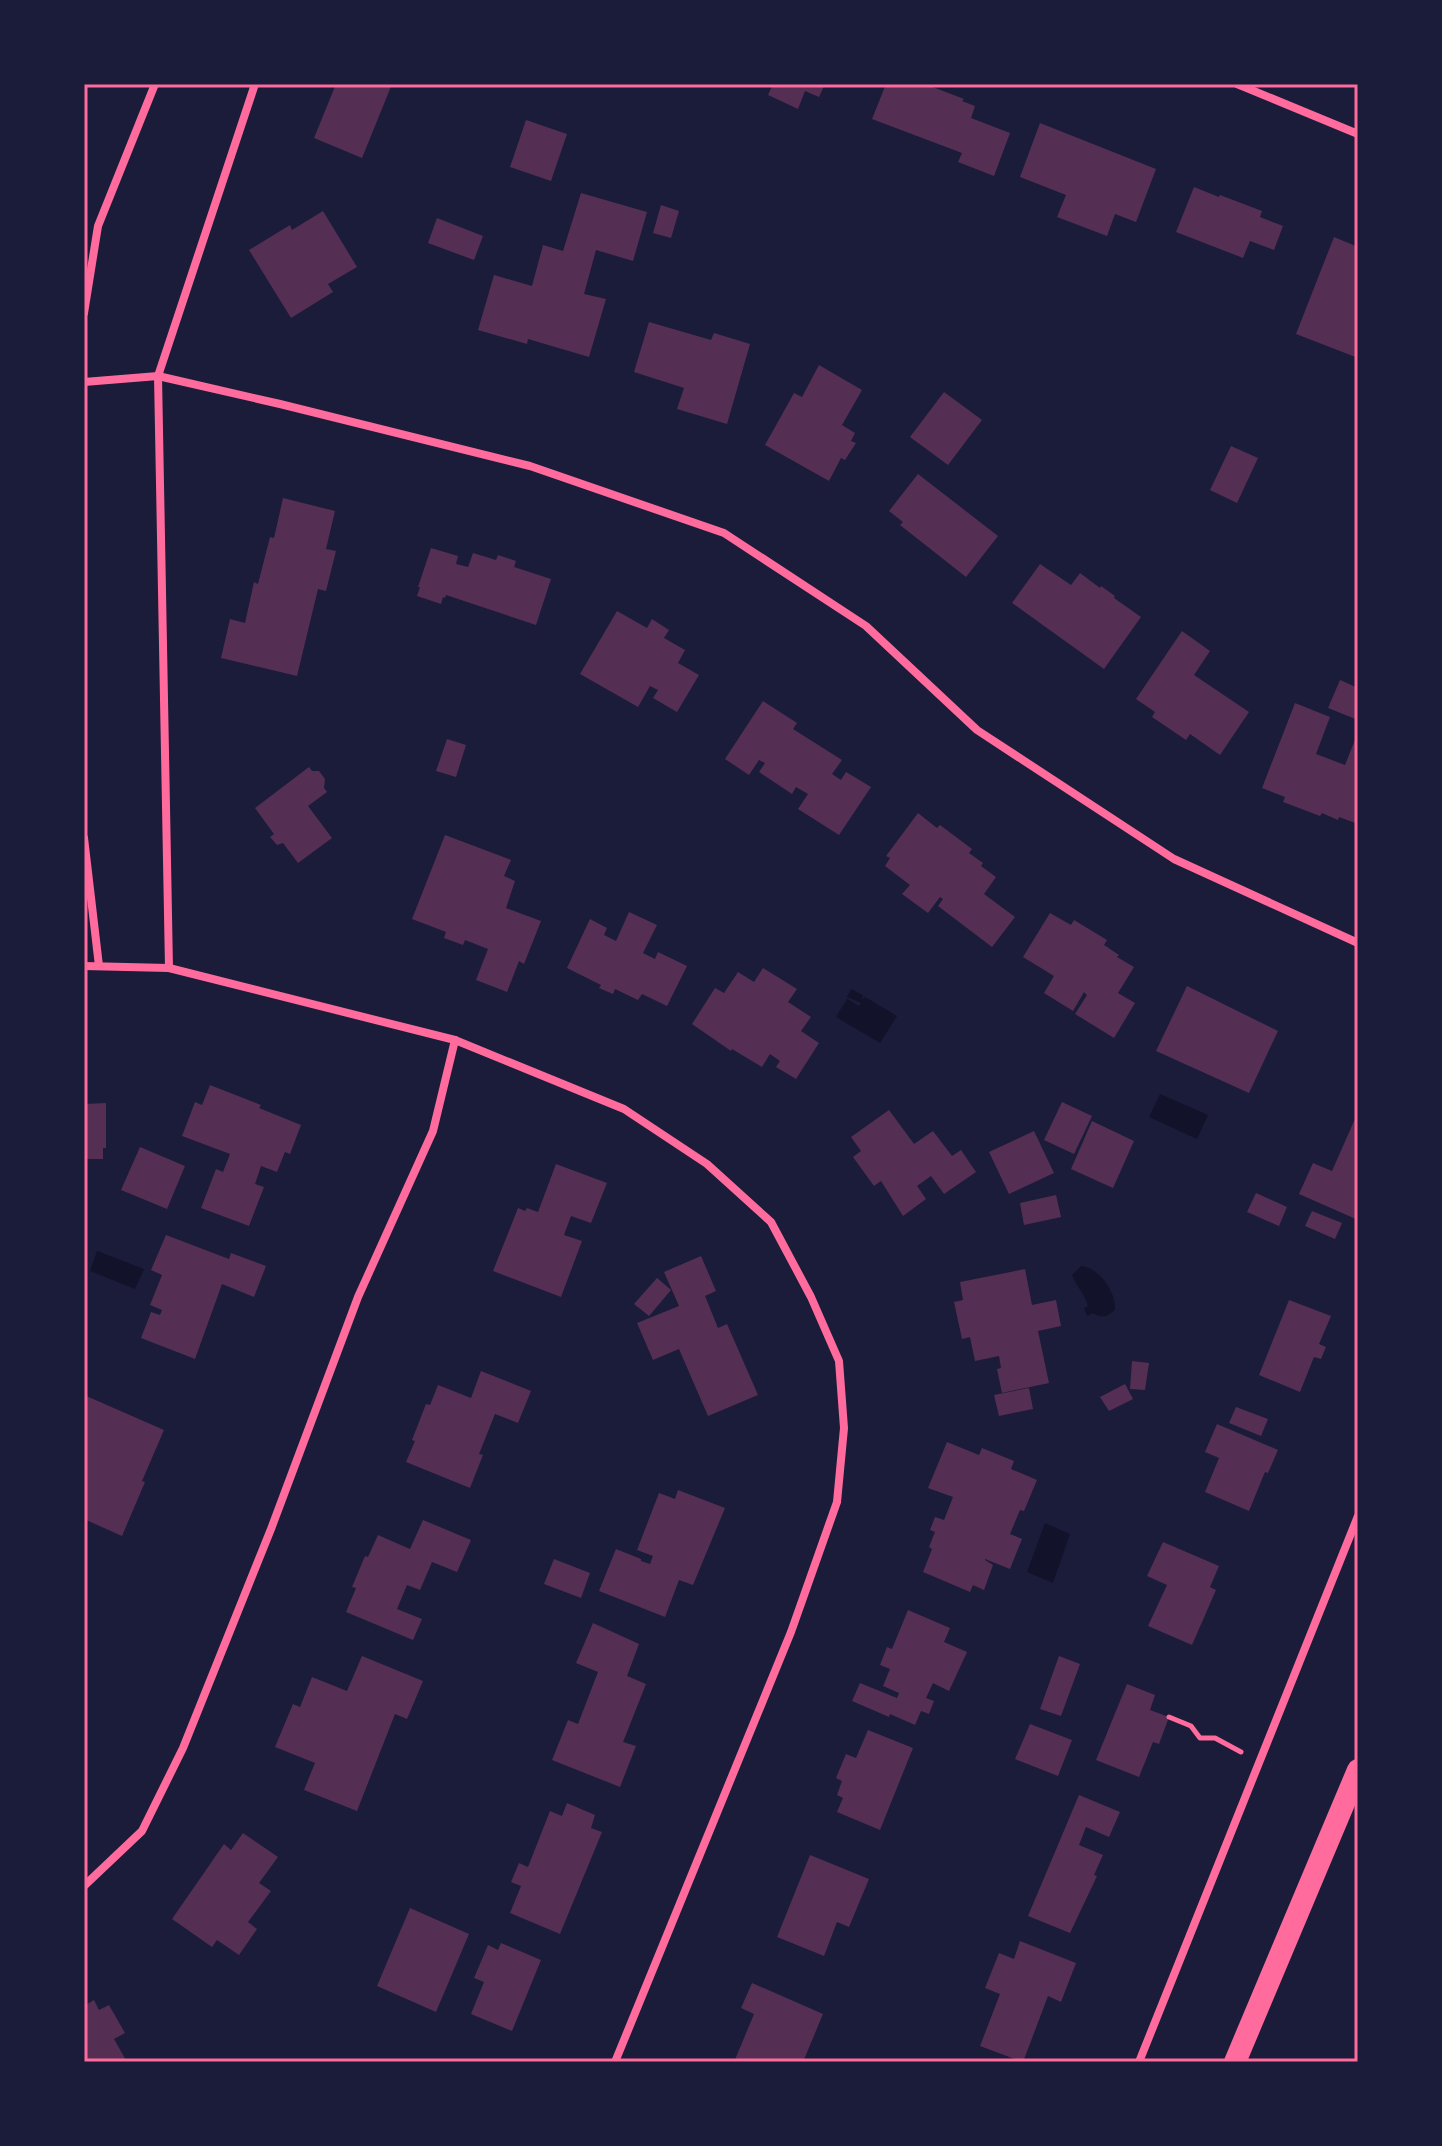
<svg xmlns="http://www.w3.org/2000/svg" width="1442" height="2146" font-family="Overpass,sans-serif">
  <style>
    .water { fill: #12122b }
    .building { fill: #542f53 }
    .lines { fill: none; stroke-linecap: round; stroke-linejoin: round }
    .path { stroke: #ff6b9d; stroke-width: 5 }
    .minor { stroke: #ff6b9d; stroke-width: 8 }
    .trunk { stroke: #ff6b9d; stroke-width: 22 }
    .neatline { fill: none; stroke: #ff6b9d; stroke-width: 3 }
  </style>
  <rect width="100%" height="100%" fill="#1b1b3a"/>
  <g class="water">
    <path d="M851,989L863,995L862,1000L865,997L897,1016L880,1043L836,1017L847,999L859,1006L861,1003L847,997Z"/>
    <path d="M1160,1094L1208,1115L1197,1139L1149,1117Z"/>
    <path d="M97,1251L144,1269L135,1289L90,1271Z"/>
    <path d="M1081,1266C1100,1268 1116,1292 1115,1310C1107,1317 1102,1319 1093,1313L1087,1316L1084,1308L1088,1306C1085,1294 1076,1286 1072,1275Z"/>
    <path d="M1045,1523L1070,1534L1053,1583L1027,1572Z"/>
  </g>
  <g class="building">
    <path d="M336,84H392L362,158L314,138Z"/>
    <path d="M773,84H825L819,97L805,91L798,109L768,95Z"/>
    <path d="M886,84H916L924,87L925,84L964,99L962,101L975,106L971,118L1010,133L994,176L958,162L962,153L872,119Z"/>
    <path d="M526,120L567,134L551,181L510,167Z"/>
    <path d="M1040,123L1156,169L1136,222L1115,214L1107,236L1057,217L1066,195L1020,177Z"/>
    <path d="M1194,187L1219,197L1220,195L1262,211L1260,217L1283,226L1274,250L1250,241L1243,258L1176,232Z"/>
    <path d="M581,193L647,212L633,261L596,250L584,294L606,299L589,357L528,339L527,344L478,330L494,275L532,286L543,245L563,251Z"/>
    <path d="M661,205L679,211L671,238L653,233Z"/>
    <path d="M323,211L357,267L328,284L333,292L291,318L249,250L290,225L292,230Z"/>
    <path d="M437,218L483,236L474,260L428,243Z"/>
    <path d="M1334,237L1358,247V358L1296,334Z"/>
    <path d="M649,322L711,340L714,333L750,344L727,424L677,409L684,388L634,372Z"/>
    <path d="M819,365L862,390L842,425L855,433L851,441L856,443L845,460L841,458L829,481L765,445L794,393L802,397Z"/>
    <path d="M944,392L982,420L948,465L910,437Z"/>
    <path d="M1231,446L1258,458L1237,503L1210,490Z"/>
    <path d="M918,474L998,536L966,577L900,525L903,522L889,511Z"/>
    <path d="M283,498L335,511L326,549L336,551L326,591L318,589L297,676L221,658L230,619L245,623L254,582L258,584L270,537L274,538Z"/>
    <path d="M431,548L458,556L456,564L468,567L473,553L496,560L498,555L516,561L514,567L551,579L536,625L446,595L445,598L443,597L441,604L417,596L420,587H418Z"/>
    <path d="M1040,564L1071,585L1080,573L1100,588L1101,586L1115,596L1114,598L1141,617L1104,669L1012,603Z"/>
    <path d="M617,611L647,628L652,619L669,630L664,638L685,650L678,663L699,675L677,712L653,698L658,690L650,686L638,707L580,674Z"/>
    <path d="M1182,631L1210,651L1194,675L1249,712L1220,755L1190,734L1186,740L1152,717L1155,712L1136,699Z"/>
    <path d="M1340,680L1358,688V720L1328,708Z"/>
    <path d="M763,701L797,723L793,729L842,760L832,774L841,780L846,772L871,787L839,835L798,809L808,794L796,787L792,794L759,772L765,763L759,760L749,775L725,759Z"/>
    <path d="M1295,703L1330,717L1316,754L1345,765L1358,732V824L1339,817L1338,820L1322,813L1320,816L1283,802L1285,797L1262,788Z"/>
    <path d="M447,739L466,745L456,777L436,771Z"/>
    <path d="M309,767L312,771H319L325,779L324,788L327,792L308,806L332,838L298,863L283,843L277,845L270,837L274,834L255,808Z"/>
    <path d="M918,813L937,828L940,825L972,849L969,853L983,863L981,866L996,877L984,894L1015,917L992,947L938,906L943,899L940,897L928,913L902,894L910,885L885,866L890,858L886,856Z"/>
    <path d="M445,835L511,860L504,876L515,881L506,908L541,921L524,964L519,961L507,992L476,980L488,949L465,940L463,945L444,938L446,932L412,919Z"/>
    <path d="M629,912L657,925L643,953L655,959L658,952L687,966L667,1006L642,994L638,1000L615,989L613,994L599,988L601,985L567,968L590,919L607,928L604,935L616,941Z"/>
    <path d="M1050,913L1071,925L1074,920L1107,940L1104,945L1119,955L1117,957L1134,967L1118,993L1135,1003L1114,1038L1075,1014L1087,995L1084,992L1073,1011L1044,993L1054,976L1023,957Z"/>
    <path d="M763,968L797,989L788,1002L811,1017L801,1031L819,1043L796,1079L776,1067L780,1061L770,1054L762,1067L732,1049L731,1051L692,1024L715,988L724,993L738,972L754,982Z"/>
    <path d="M1187,986L1278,1031L1249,1093L1156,1051Z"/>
    <path d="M210,1085L261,1105L259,1108L301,1125L290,1154L285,1152L277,1172L261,1166L255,1184L264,1187L249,1226L201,1208L216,1169L223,1172L230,1154L182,1136L195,1102L202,1105Z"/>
    <path d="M1062,1102L1092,1116L1074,1154L1044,1140Z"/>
    <path d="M106,1103V1148H103V1159H84V1104Z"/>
    <path d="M889,1110L914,1144L933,1131L952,1156L961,1150L976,1172L944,1194L931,1176L917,1186L926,1199L903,1216L881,1181L874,1186L853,1157L861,1151L851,1137Z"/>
    <path d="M1358,1112V1220L1299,1194L1313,1163L1332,1171Z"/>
    <path d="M1092,1121L1134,1141L1113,1188L1071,1169Z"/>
    <path d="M1034,1131L1054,1173L1009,1194L989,1152Z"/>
    <path d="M140,1147L185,1166L167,1209L121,1190Z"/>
    <path d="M556,1164L607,1183L591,1223L571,1216L564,1235L582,1241L561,1297L493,1271L518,1208L525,1211L527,1208L538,1212Z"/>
    <path d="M1256,1193L1287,1207L1279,1226L1247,1212Z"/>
    <path d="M1056,1195L1061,1217L1024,1225L1020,1203Z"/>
    <path d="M1312,1211L1342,1223L1335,1239L1305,1226Z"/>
    <path d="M166,1235L229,1259L231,1253L266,1266L254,1297L222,1284L195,1359L141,1338L151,1312L160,1315L162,1310L150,1305L162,1275L151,1270Z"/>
    <path d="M701,1256L716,1291L705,1296L718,1328L727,1324L758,1395L708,1416L679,1349L653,1360L637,1323L679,1306L664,1272Z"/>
    <path d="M1025,1269L1032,1305L1056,1300L1061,1326L1038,1331L1049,1383L1002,1393L997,1369L1001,1368L999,1356L975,1361L970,1337L962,1339L954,1302L963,1300L960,1282Z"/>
    <path d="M657,1278L671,1290L649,1316L634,1304Z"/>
    <path d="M1289,1300L1331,1316L1319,1344L1326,1347L1321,1359L1314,1357L1300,1392L1259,1375Z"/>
    <path d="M1132,1361L1149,1363L1145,1390L1130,1389Z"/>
    <path d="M481,1371L531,1391L518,1423L495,1414L479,1454L483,1455L470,1488L406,1462L415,1441L412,1440L426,1404L430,1405L438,1385L471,1398Z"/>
    <path d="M1125,1384L1133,1399L1109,1411L1100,1397Z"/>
    <path d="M1029,1388L1033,1409L999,1416L994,1395Z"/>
    <path d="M84,1395L164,1430L142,1481L145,1482L122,1536L84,1519Z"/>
    <path d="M1236,1407L1268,1419L1261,1436L1229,1423Z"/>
    <path d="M1217,1424L1278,1450L1268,1473L1265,1472L1249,1511L1205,1492L1219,1458L1205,1452Z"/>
    <path d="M947,1442L979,1455L982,1448L1014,1461L1011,1469L1037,1480L1024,1511L1020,1510L1010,1534L1022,1539L1010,1569L985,1559V1560L993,1565L984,1590L973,1585L970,1592L923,1572L932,1549L929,1547L935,1532L930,1530L935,1517L944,1520L953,1497L928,1488Z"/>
    <path d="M678,1490L725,1508L693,1585L679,1580L665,1617L599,1591L616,1549L641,1559V1561L650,1564L653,1556L637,1550L659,1493L675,1499Z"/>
    <path d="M423,1520L471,1540L457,1572L432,1562L420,1590L407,1585L397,1609L422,1619L413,1640L346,1612L356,1588L352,1587L365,1556L368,1557L378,1535L410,1549Z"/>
    <path d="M1163,1542L1219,1566L1210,1587L1216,1590L1192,1645L1148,1626L1167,1585L1147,1576Z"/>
    <path d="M554,1559L590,1573L581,1598L544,1584Z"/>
    <path d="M908,1610L950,1628L944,1642L967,1652L949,1691L933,1683L926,1698L934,1701L929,1714L921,1711L915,1725L890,1714L889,1717L852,1701L860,1683L897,1698L899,1693L883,1686L890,1669L880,1665L887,1647L892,1649Z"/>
    <path d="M593,1623L639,1644L627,1676L646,1684L623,1742L636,1746L620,1787L552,1760L568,1720L578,1724L598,1672L576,1663Z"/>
    <path d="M362,1656L423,1681L407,1719L395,1714L357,1811L304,1790L315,1763L275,1747L293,1704L300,1707L312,1677L347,1691Z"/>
    <path d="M1059,1656L1080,1664L1061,1716L1040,1709Z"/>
    <path d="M1127,1684L1155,1695L1150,1710L1169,1717L1159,1744L1153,1742L1139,1777L1096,1760Z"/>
    <path d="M1030,1724L1072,1740L1058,1776L1015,1759Z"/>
    <path d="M868,1730L913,1748L880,1830L837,1812L843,1798L837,1795L842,1781L836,1778L846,1754L856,1758Z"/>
    <path d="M1079,1795L1120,1812L1109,1837L1086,1827L1079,1845L1103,1855L1094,1875L1097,1876L1070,1933L1028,1916Z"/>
    <path d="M567,1803L595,1815L591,1828L602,1832L560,1934L510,1913L521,1886L511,1882L519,1863L528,1867L550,1811L562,1816Z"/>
    <path d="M243,1833L278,1857L259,1883L271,1891L248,1922L257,1929L239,1955L217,1940L212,1947L172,1919L224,1844L231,1850Z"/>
    <path d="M810,1855L869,1879L849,1927L837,1922L824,1956L777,1937Z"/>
    <path d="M410,1908L469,1934L436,2012L377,1986Z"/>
    <path d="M1020,1941L1076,1963L1061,2002L1048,1996L1023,2062L980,2046L1000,1994L985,1988L999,1953L1014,1959Z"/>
    <path d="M501,1943L541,1960L512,2031L471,2014L484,1982L474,1978L488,1945L498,1950Z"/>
    <path d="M752,1983L823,2014L803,2062H734L754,2014L741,2008Z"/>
    <path d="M94,2000L99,2010L109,2005L125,2033L114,2039L127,2062H84V2006Z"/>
  </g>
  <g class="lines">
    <path class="path" d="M1169,1717L1191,1726L1200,1738H1215L1241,1752"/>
    <g class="minor">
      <path d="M1237,84L1358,134"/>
      <path d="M84,313L98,226L155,84"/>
      <path d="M84,382L158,376L280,404L530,466L724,533L866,626L977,730L1174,859L1358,943"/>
      <path d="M84,838L99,966"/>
      <path d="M84,966L169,968L455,1040L624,1109L707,1164L771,1222L811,1297L839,1361L844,1428L837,1502L791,1632L615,2062"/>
      <path d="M169,968L158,376L255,84"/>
      <path d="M84,1886L142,1831L183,1748L271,1529L358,1297L433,1131L455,1040"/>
      <path d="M1139,2062L1358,1516"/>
    </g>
    <path class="trunk" d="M1235,2062L1358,1770"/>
  </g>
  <rect width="1442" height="2146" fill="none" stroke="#1b1b3a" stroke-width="172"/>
  <rect x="86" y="86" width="1270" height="1974" class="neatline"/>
</svg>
